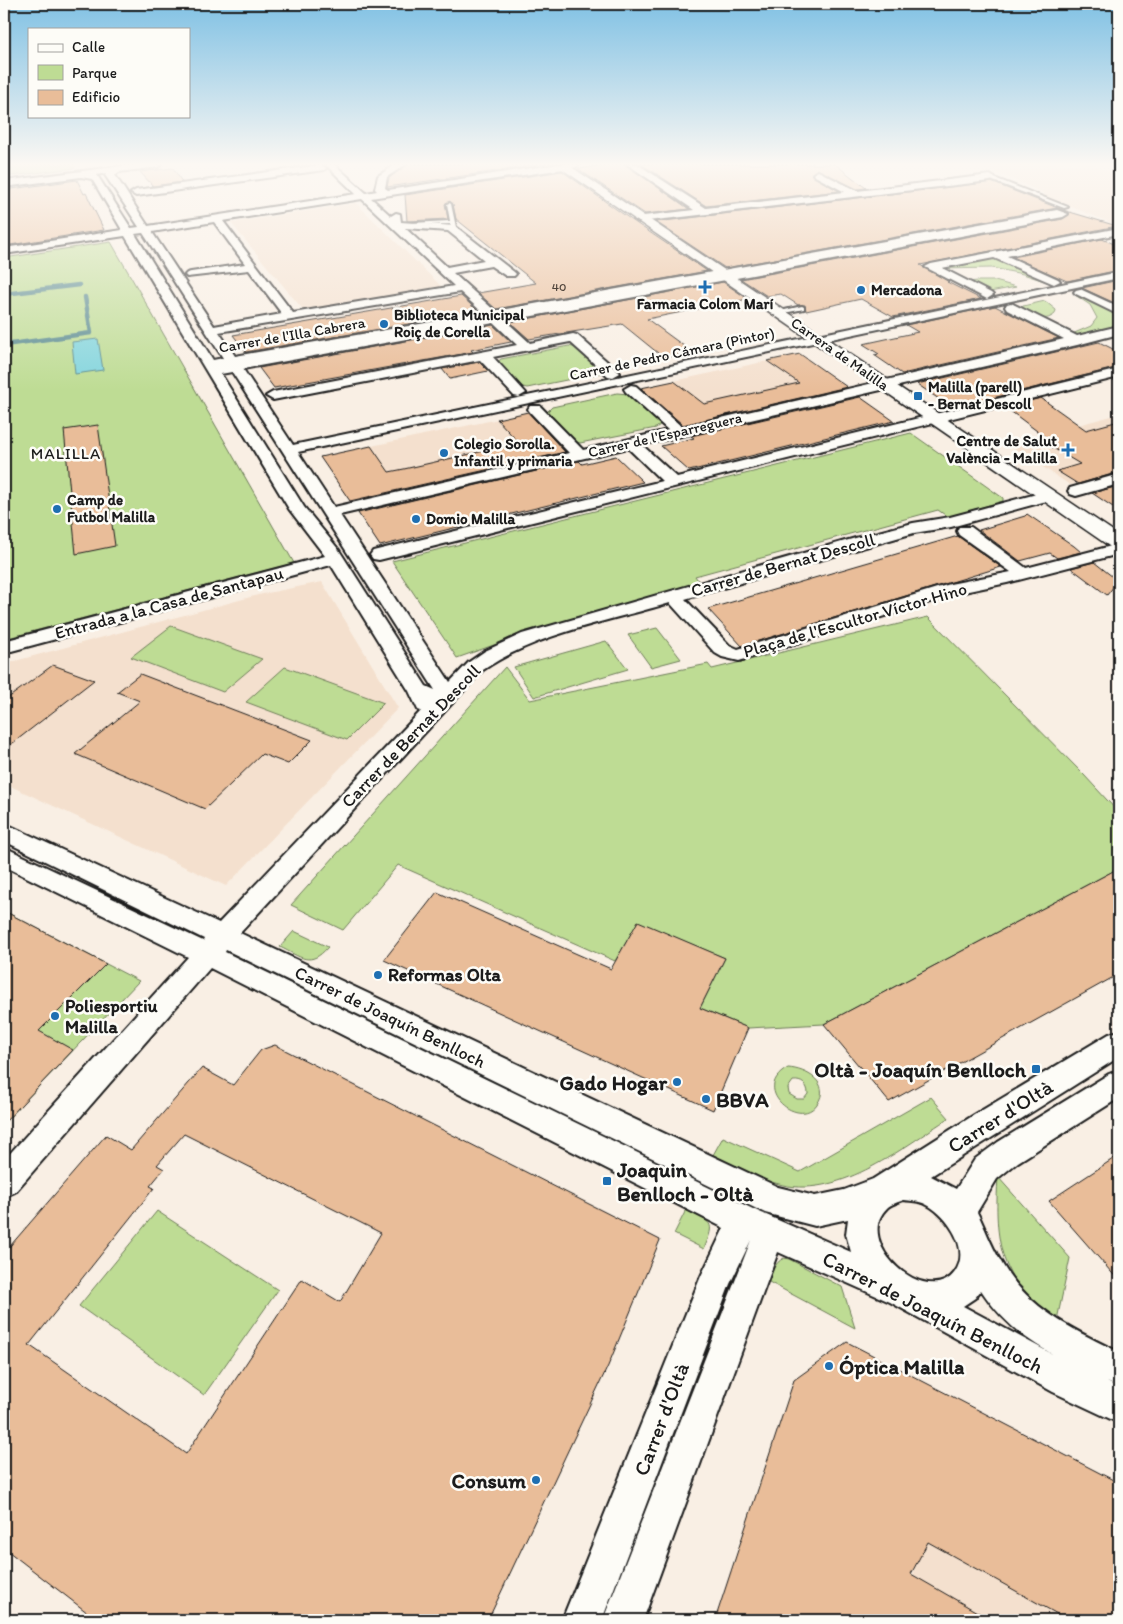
<svg xmlns="http://www.w3.org/2000/svg" width="1123" height="1624" font-family="Itim,sans-serif">
  <style>
    .built { fill: #f4e0ce }
    .green { fill: #bedc94; stroke: #6d7c58; fill-rule: evenodd }
    .water { fill: #84d5dd; stroke: #5a8b90 }
    .lines { fill: none; stroke-linecap: round; stroke-linejoin: round }
    .stream { stroke: #5a8b90; stroke-width: 4.5 }
    .building { fill: #e9bd99; stroke: #1c1c1c; fill-rule: evenodd }
    .lane-casing { stroke: #1c1c1c; stroke-width: 4 }
    .street-casing { stroke: #1c1c1c; stroke-width: 4 }
    .secondary-casing { stroke: #1c1c1c; stroke-width: 3 }
    .lane { fill: #fdfcf7; fill-rule: evenodd }
    .street { fill: #fdfcf7; fill-rule: evenodd }
    .secondary { fill: #fdfcf7; fill-rule: evenodd }
    .poi-dot { fill: #1f6fb2; stroke: #fdfcf7; stroke-width: 2 }
    .labels { text-anchor: middle; dominant-baseline: central; stroke-width: 5; stroke-linejoin: round; paint-order: stroke }
    .far-number-label { font-size: 12px; fill: #4f443b }
    .far-poi-label { font-size: 15px; font-weight: bold; fill: #1c1c1c; stroke: #fdfcf7; text-anchor: start }
    .far-street-label { font-size: 15px; fill: #1c1c1c; stroke: #fdfcf7 }
    .far-neighbourhood-label { font-size: 16px; letter-spacing: 1px; fill: #1c1c1c; stroke: #fdfcf7 }
    .street-label { font-size: 18px; fill: #1c1c1c; stroke: #fdfcf7 }
    .poi-label { font-size: 18px; font-weight: bold; fill: #1c1c1c; stroke: #fdfcf7; text-anchor: start }
    .near-poi-label { font-size: 21px; font-weight: bold; fill: #1c1c1c; stroke: #fdfcf7; text-anchor: end }
    .near-street-label { font-size: 21px; fill: #1c1c1c; stroke: #fdfcf7 }
  </style>
  <rect width="100%" height="100%" fill="#f9efe4"/>
  <filter id="ink" filterUnits="userSpaceOnUse"><feTurbulence type="fractalNoise" baseFrequency=".02" numOctaves="2"/><feDisplacementMap in="SourceGraphic" scale="10" xChannelSelector="R" yChannelSelector="G"/><feConvolveMatrix kernelMatrix="1 2 1 2 8 2 1 2 1" color-interpolation-filters="sRGB"/></filter>
  <g filter="url(#ink)">
    <g class="built">
      <path d="M978,164H1091L1119,176V226L1044,196L1043,193Z"/>
      <path d="M356,203L443,288L305,312L231,223Z"/>
      <path d="M800,354L844,385L677,423L637,389Z"/>
      <path d="M531,412L566,448L347,498L320,457Z"/>
      <path d="M1119,414V471L1070,485L1008,444Z"/>
      <path d="M322,582L398,708L226,886L4,783V664L258,595Z"/>
      <path d="M953,1398L1011,1588L1068,1620H903Z"/>
    </g>
    <g class="green">
      <path d="M22,164H73L75,168L4,177V166Z"/>
      <path d="M111,242L294,563L4,639V258Z"/>
      <path d="M994,258L1045,279L1044,281L1023,274L992,268L942,269Z"/>
      <path d="M978,281H995L1016,287L990,292L966,282Z"/>
      <path d="M1075,295L1083,297L1119,314V326L1081,335L1072,334L1091,326L1097,318L1090,305Z"/>
      <path d="M1045,301L1056,310L1055,314C1043,324 1033,315 1021,309L1023,306Z"/>
      <path d="M569,346L577,348L601,369V373L527,388L519,386L496,363L501,359Z"/>
      <path d="M617,393L628,394L661,424L656,428L580,443L574,441L546,413L552,407Z"/>
      <path d="M911,433L1003,498V501L948,517L938,510L695,576L701,584L508,640L457,658L392,561Z"/>
      <path d="M928,617L1084,775L1119,813V868L824,1024L748,1028L700,1008L725,958L638,922L615,961L398,865L343,930L291,905L505,667L530,700L708,664L712,669Z"/>
      <path d="M171,626L262,659L223,692L131,657Z"/>
      <path d="M657,628L681,659L651,667L628,635Z"/>
      <path d="M606,641L628,669L534,697L514,667Z"/>
      <path d="M285,667L384,703L347,740L246,702Z"/>
      <path d="M4,911L139,981L4,1123Z"/>
      <path d="M294,931L328,947C310,968 301,957 280,947Z"/>
      <path d="M788,1068C806,1069 832,1083 817,1104C800,1130 749,1089 788,1068ZM793,1081C802,1080 808,1085 808,1094L804,1099H797L789,1094L788,1088Z"/>
      <path d="M931,1097L949,1118C903,1147 842,1198 783,1185C759,1180 736,1166 713,1155L723,1137L800,1172Z"/>
      <path d="M998,1177L1070,1258L1057,1320C999,1283 994,1241 998,1177Z"/>
      <path d="M686,1210C712,1224 716,1220 704,1249L674,1234Z"/>
      <path d="M157,1211L278,1290L204,1395L79,1306Z"/>
      <path d="M784,1258L789,1259L842,1287L855,1328L769,1282C772,1272 774,1263 784,1258Z"/>
    </g>
    <path class="water" d="M98,339L103,370L75,374L72,342Z"/>
    <g class="lines">
      <g class="stream">
        <path d="M4,294L79,285"/>
        <path d="M4,345L91,333L85,297"/>
      </g>
    </g>
    <g class="building">
      <path d="M408,164H536L538,165L387,187L389,178Z"/>
      <path d="M611,164H625L689,209L645,214L578,169Z"/>
      <path d="M641,164H835L866,188L857,189L817,169L811,174L814,177L839,191L706,206Z"/>
      <path d="M173,168L182,182L153,186L140,172Z"/>
      <path d="M562,171L633,221L707,271L496,309L478,293L536,283L456,219L453,204L450,201L445,204L448,219L407,221L405,195Z"/>
      <path d="M77,180L84,194L86,193L104,230L4,246V190Z"/>
      <path d="M991,182L1063,210L1117,226L920,265L949,282H947L981,299L893,317L861,299L806,311L805,305H798L781,294L767,296L741,279L1063,219L1070,213L1057,208L725,268L656,222Z"/>
      <path d="M1102,239L1119,246V270L1067,281L1013,257Z"/>
      <path d="M1119,280V305L1082,288Z"/>
      <path d="M723,282L748,299L647,319L692,352L664,358L622,324L529,339L510,322Z"/>
      <path d="M461,296L479,312L246,352L233,335Z"/>
      <path d="M995,306L1059,338L902,374L874,355L879,354L863,344L918,332L906,325Z"/>
      <path d="M493,325L511,342L471,350L473,352L274,388L259,368Z"/>
      <path d="M1099,342L1119,352V367L952,408L917,384Z"/>
      <path d="M800,354L847,387L683,425L641,388L674,381L704,404L799,383L767,361Z"/>
      <path d="M479,362L488,371L450,379L442,369Z"/>
      <path d="M860,397L894,421L689,471L661,446L694,438L691,436Z"/>
      <path d="M1041,398L1086,430L1119,421V472L1078,484L1057,471L1080,464L1043,442L1049,440L1005,407Z"/>
      <path d="M528,412L565,452L350,501L320,457L371,446L389,472L404,469L519,443L497,419Z"/>
      <path d="M98,425L115,546L76,554L64,430Z"/>
      <path d="M616,456L643,482L380,546L358,513L579,461L582,464Z"/>
      <path d="M1119,486V511L1092,493Z"/>
      <path d="M1027,514L1074,546L1081,552L1057,558L1050,553L1020,561L979,530L1025,516Z"/>
      <path d="M958,536L1001,567L742,646L708,609Z"/>
      <path d="M1094,562L1118,581L1107,595L1071,568Z"/>
      <path d="M53,665L94,680L4,750V701Z"/>
      <path d="M140,674L312,740L288,764L262,754L205,809L75,754L140,701L117,692Z"/>
      <path d="M1119,868V974L889,1102L824,1024Z"/>
      <path d="M437,892L611,969L638,921L725,958L700,1008L748,1028L713,1110L384,960Z"/>
      <path d="M4,911L106,964L39,1031L73,1050L4,1123Z"/>
      <path d="M275,1045L660,1240L608,1366L488,1620H97L4,1548V1253L106,1135L131,1150L202,1068L233,1085L261,1050ZM184,1134L381,1233L340,1302L302,1279L186,1454L29,1345L154,1188L150,1186L164,1169L157,1165Z"/>
      <path d="M1119,1155V1281L1049,1201Z"/>
      <path d="M847,1342L1119,1483V1620H1068L928,1542L911,1574L991,1620H715L794,1380Z"/>
    </g>
    <g class="lines">
      <g class="lane-casing">
        <g id="lane">
          <path d="M988,177H992L1068,207L1064,208L988,179Z"/>
          <path d="M449,203L451,204L456,227L450,228L451,224L414,225L411,223L450,221L447,204Z"/>
          <path d="M802,306L804,307V309L779,314L776,312Z"/>
        </g>
      </g>
      <g class="street-casing">
        <g id="street">
          <path d="M137,164H162L158,167L119,172L115,175L148,226L356,194L325,164H334L366,193L377,191L375,189L378,176L396,164H406L387,177L385,188L388,190L558,164H580L576,167L371,198L391,216L396,213L400,214L401,222L455,226L514,272L516,274L514,276H506L491,266L453,273L495,311L1057,210L1068,214L1063,217L506,321L530,343L573,334L577,335L620,373L613,377L608,376L570,342L493,357L526,393L519,397L514,396L480,360L273,400L266,396L273,392L517,345L494,323L243,369L293,445L1119,272V278L298,452L334,507L569,453L530,412L528,409L530,406H540L583,450L668,430L626,392L624,389L631,385L636,386L682,427L1064,339L1007,310L1005,307L1007,304L1011,303L1077,336L1119,326V334L1077,345L642,445L677,477L1119,369V377L379,560L373,559L370,555L373,551L662,481L628,448L340,515L450,682L469,662L485,651L522,634L859,537L913,523L950,517L1048,491L1054,493L1056,496L1054,499L951,527L914,533L685,599L729,645L738,649L950,584L1011,572L959,535L957,531L959,527H971L1026,568L1119,544V554L1007,583L959,593L739,661L722,657L715,653L670,603C609,621 535,634 483,670L240,933L778,1187L815,1196L844,1190L873,1179L974,1115L1109,1034L1119,1031V1057L931,1176L956,1189L975,1159L998,1142L1109,1074L1119,1070V1098L1018,1162L997,1179L977,1212C985,1228 991,1245 1000,1260C1025,1307 1073,1330 1119,1352V1387L1107,1382L1119,1388V1423L1053,1392L890,1302L778,1252L643,1620H603L751,1240L730,1284L602,1620H562L701,1276L724,1228L210,968L15,1192L4,1197V1160L188,957L4,866V847L203,941L204,939L4,841V823L219,923L421,711L418,710L409,691L331,565L4,653V641L325,556L289,509L125,236L4,254V248L122,230L92,179L81,177L4,187V181ZM106,173L105,175L139,227L131,228L97,175ZM362,199L454,286L293,313L223,221ZM214,222L245,264L191,272L187,273L185,275L187,277L249,270L282,314L214,326L152,232ZM405,228L448,231L484,260L447,267ZM143,233L223,358L213,360L135,234ZM460,292L483,313L235,356L219,332ZM232,372L435,690L426,686L339,550L304,507L221,374ZM226,950L765,1213L815,1226L848,1219L846,1234L851,1252L755,1210L225,952ZM904,1200C910,1201 917,1201 923,1203C945,1212 972,1248 955,1272C928,1310 851,1243 887,1208C891,1204 899,1202 904,1200ZM981,1290C1000,1319 1024,1339 1054,1355L963,1306L975,1298Z"/>
          <path d="M627,164H637L706,208L845,192L815,176L813,174L818,171L857,191L990,175L995,178L990,181L639,222L634,219L635,217L694,210Z"/>
          <path d="M321,165L326,168L324,170L136,196L131,193L136,190Z"/>
          <path d="M1119,228V234L1007,256L1058,279L1060,281L1054,284L994,258L942,268L991,293L993,295L987,299L925,267L931,264Z"/>
          <path d="M1080,289L1119,307V315L1076,294L1074,292L1076,290Z"/>
          <path d="M1119,474V484L1076,496L1070,494L1068,491L1070,488Z"/>
        </g>
      </g>
      <g class="secondary-casing">
        <path id="secondary" d="M555,164H567L1119,535V550L1112,548Z"/>
      </g>
      <use href="#lane" class="lane"/>
      <use href="#street" class="street"/>
      <use href="#secondary" class="secondary"/>
    </g>
  </g>
  <linearGradient id="sky" x2="0" y2="1"><stop stop-color="#80c1e4"/><stop offset="0.42" stop-color="#fcf8f3"/><stop offset="1" stop-color="#fcf8f3" stop-opacity="0"/></linearGradient>
  <rect width="1123" height="391" fill="url(#sky)"/>
  <g class="poi-dot">
    <path d="M702.5 279.5h5v5h5v5h-5v5h-5v-5h-5v-5h5z"/>
    <circle cx="861" cy="290" r="5"/>
    <circle cx="384" cy="324" r="5"/>
    <rect x="913" y="391" width="10" height="10" rx="2.5"/>
    <path d="M1065.5 442.5h5v5h5v5h-5v5h-5v-5h-5v-5h5z"/>
    <circle cx="444" cy="453" r="5"/>
    <circle cx="57" cy="509" r="5"/>
    <circle cx="416" cy="519" r="5"/>
    <circle cx="378" cy="975" r="5"/>
    <circle cx="55" cy="1016" r="5"/>
    <rect x="1031" y="1064" width="10" height="10" rx="2.5"/>
    <circle cx="677" cy="1082" r="5"/>
    <circle cx="706" cy="1099" r="5"/>
    <rect x="602" y="1176" width="10" height="10" rx="2.5"/>
    <circle cx="829" cy="1366" r="5"/>
    <circle cx="536" cy="1480" r="5"/>
  </g>
  <g class="labels">
    <g class="far-number-label">
      <text x="559" y="287">40</text>
    </g>
    <g class="far-poi-label">
      <text x="871" y="290">Mercadona</text>
      <text x="705" y="304" text-anchor="middle">Farmacia Colom Marí</text>
      <text x="394" y="315">Biblioteca Municipal<tspan x="394" dy="17">Roiç de Corella</tspan></text>
      <text x="928" y="387">Malilla (parell)<tspan x="928" dy="17">- Bernat Descoll</tspan></text>
      <text x="1057" y="441" text-anchor="end">Centre de Salut<tspan x="1057" dy="17">València - Malilla</tspan></text>
      <text x="454" y="444">Colegio Sorolla.<tspan x="454" dy="17">Infantil y primaria</tspan></text>
      <text x="67" y="500">Camp de<tspan x="67" dy="17">Futbol Malilla</tspan></text>
      <text x="426" y="519">Domio Malilla</text>
    </g>
    <g class="far-street-label">
      <text transform="translate(292 335) rotate(-10)">Carrer de l'Illa Cabrera</text>
      <text transform="translate(672 354) rotate(-12)">Carrer de Pedro Cámara (Pintor)</text>
      <text transform="translate(840 354) rotate(35)">Carrera de Malilla</text>
      <text transform="translate(665 435) rotate(-13)">Carrer de l'Esparreguera</text>
    </g>
    <g class="far-neighbourhood-label">
      <text x="66" y="453">MALILLA</text>
    </g>
    <g class="street-label">
      <text transform="translate(783 565) rotate(-16)">Carrer de Bernat Descoll</text>
      <text transform="translate(169 603) rotate(-15)">Entrada a la Casa de Santapau</text>
      <text transform="translate(855 620) rotate(-16)">Plaça de l'Escultor Víctor Hino</text>
      <text transform="translate(411 736) rotate(-46)">Carrer de Bernat Descoll</text>
      <text transform="translate(390 1017) rotate(26)">Carrer de Joaquín Benlloch</text>
    </g>
    <g class="poi-label">
      <text x="388" y="975">Reformas Olta</text>
      <text x="65" y="1006">Poliesportiu<tspan x="65" dy="21">Malilla</tspan></text>
    </g>
    <g class="near-poi-label">
      <text x="1026" y="1069">Oltà - Joaquín Benlloch</text>
      <text x="667" y="1082">Gado Hogar</text>
      <text x="716" y="1099" text-anchor="start">BBVA</text>
      <text x="617" y="1169" text-anchor="start">Joaquin<tspan x="617" dy="24">Benlloch - Oltà</tspan></text>
      <text x="839" y="1366" text-anchor="start">Óptica Malilla</text>
      <text x="526" y="1480">Consum</text>
    </g>
    <g class="near-street-label">
      <text transform="translate(1000 1116) rotate(-32)">Carrer d'Oltà</text>
      <text transform="translate(933 1312) rotate(27)">Carrer de Joaquín Benlloch</text>
      <text transform="translate(661 1419) rotate(-69)">Carrer d'Oltà</text>
    </g>
  </g>
  <rect width="1123" height="1624" fill="none" stroke="#fdfcf7" stroke-width="20"/>
  <rect x="10" y="10" width="1103" height="1604" fill="none" stroke="#1c1c1c" stroke-width="2" filter="url(#ink)"/>
  <rect x="28" y="28" width="162" height="90" fill="#fdfcf7" stroke="#a3a29f"/>
  <rect x="38" y="44" width="25" height="8" fill="#fdfcf7" stroke="#a3a29f"/>
  <text x="72" y="52" font-size="15" fill="#1c1c1c">Calle</text>
  <rect x="38" y="65" width="25" height="15" fill="#bedc94" stroke="#a3a29f"/>
  <text x="72" y="78" font-size="15" fill="#1c1c1c">Parque</text>
  <rect x="38" y="90" width="25" height="15" fill="#e9bd99" stroke="#a3a29f"/>
  <text x="72" y="102" font-size="15" fill="#1c1c1c">Edificio</text>
</svg>
